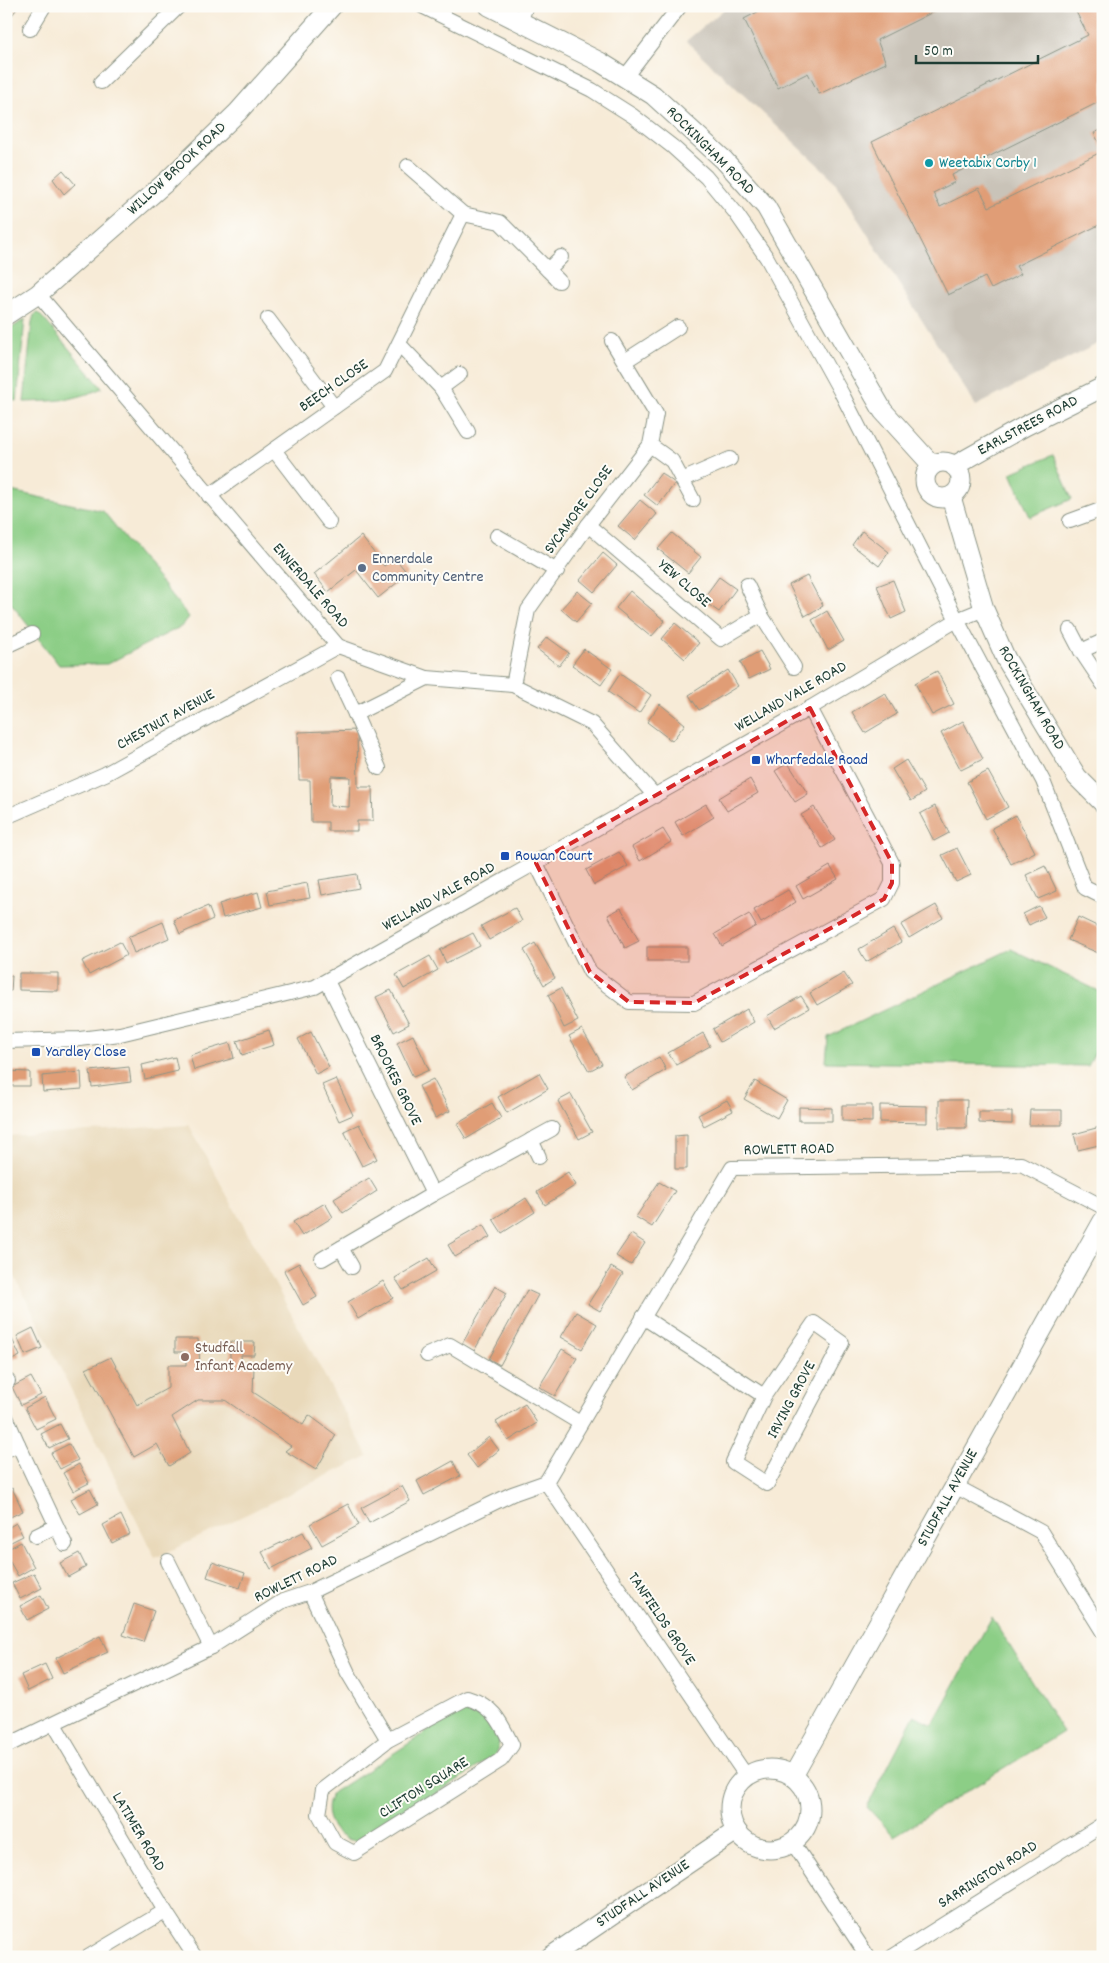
<svg xmlns="http://www.w3.org/2000/svg" width="1109" height="1963" font-family="Dekko,sans-serif">
  <style>
    .built { fill: #e9d9ba }
    .industrial { fill: #c9c3b8 }
    .green { fill: #8cce86; stroke: #56865d }
    .building { fill: #e09d76; fill-rule: evenodd }
    .lines { fill: none; stroke-linecap: round; stroke-linejoin: round }
    .street-casing { stroke: #8b9486; stroke-width: 16 }
    .secondary-casing { stroke: #8b9486; stroke-width: 21 }
    .street { stroke: #fff; stroke-width: 14 }
    .secondary { stroke: #fff; stroke-width: 19 }
    .marked { fill: #d62828; fill-opacity: 0.2; stroke: #d62828; stroke-width: 4; stroke-dasharray: 10 6; stroke-linejoin: round }
    .culture-dot { fill: #0f9aa8; stroke: #fdfcf7; stroke-width: 2 }
    .service-dot { fill: #5c6f8a; stroke: #fdfcf7; stroke-width: 2 }
    .transit-dot { fill: #1a4fb4; stroke: #fdfcf7; stroke-width: 2 }
    .education-dot { fill: #8d6e63; stroke: #fdfcf7; stroke-width: 2 }
    .labels { text-anchor: middle; dominant-baseline: central; stroke-width: 4; stroke-linejoin: round; paint-order: stroke }
    .street-label { font-size: 16px; fill: #1f3d34; stroke: #fdfcf7 }
    .culture-label { font-size: 16px; fill: #0d838f; stroke: #fdfcf7; text-anchor: start }
    .service-label { font-size: 16px; fill: #4e5e75; stroke: #fdfcf7; text-anchor: start }
    .transit-label { font-size: 16px; fill: #164399; stroke: #fdfcf7; text-anchor: start }
    .education-label { font-size: 16px; fill: #785e54; stroke: #fdfcf7; text-anchor: start }
  </style>
  <rect width="100%" height="100%" fill="#fdfcf7"/>
  <filter id="ink" filterUnits="userSpaceOnUse"><feTurbulence type="fractalNoise" baseFrequency=".02" numOctaves="2"/><feDisplacementMap in="SourceGraphic" scale="10" xChannelSelector="R" yChannelSelector="G"/><feConvolveMatrix kernelMatrix="1 2 1 2 8 2 1 2 1" color-interpolation-filters="sRGB"/></filter>
  <filter id="wash" filterUnits="userSpaceOnUse"><feTurbulence type="fractalNoise" baseFrequency=".0096" numOctaves="4" result="noise"/><feDisplacementMap in="SourceGraphic" scale="20" xChannelSelector="R" yChannelSelector="G"/><feGaussianBlur stdDeviation="1.12" result="paint"/><feColorMatrix in="noise" values="0 0 0 0 0 0 0 0 0 0 0 0 0 0 0 0 0 1.4 0 .05"/><feComposite in="paint" operator="in"/></filter>
  <g filter="url(#wash)">
    <rect width="100%" height="100%" fill="#f7ebd7"/>
    <path class="built" d="M189,1125L368,1456L155,1558L6,1259V1136Z"/>
    <path class="industrial" d="M728,6H1103V341L976,406L832,178L686,41Z"/>
    <g class="green">
      <path d="M38,313L44,319L102,388C74,401 54,401 24,402L32,322L34,315Z"/>
      <path d="M25,319L17,401L6,400V332Z"/>
      <path d="M1053,455L1072,499L1030,517L1011,473Z"/>
      <path d="M6,490L103,511L189,617L182,626L107,664L59,665L6,597Z"/>
      <path d="M1011,949L1103,993V1037L1088,1066L826,1062L828,1037Z"/>
      <path d="M992,1617L1063,1732L894,1836L867,1807L914,1716L932,1725Z"/>
      <path d="M462,1709C467,1709 473,1708 478,1710C497,1717 506,1742 493,1757L368,1838C360,1840 352,1842 344,1838C328,1829 321,1805 334,1792Z"/>
    </g>
    <g id="blocks">
      <g class="building">
        <path d="M6,6H19L6,23Z"/>
        <path d="M769,6H945L877,40L886,63L819,94L808,73L778,88L744,19Z"/>
        <path d="M1073,6H1103V100L952,175L955,182L933,193L940,207L979,188L989,207L1103,151L1094,133L1103,129V223L1016,266L1021,274L991,289L985,277L948,295L872,142L1088,35Z"/>
        <path d="M63,170L75,184L64,194L53,179Z"/>
        <path d="M661,473L675,483L658,506L644,495Z"/>
        <path d="M640,500L657,514L635,540L618,526Z"/>
        <path d="M862,531L889,552L879,566L852,545Z"/>
        <path d="M672,533L701,557L688,573L658,549Z"/>
        <path d="M361,536L384,566L395,558L408,574L378,598L356,570L328,592L314,574Z"/>
        <path d="M603,553L617,565L594,592L580,580Z"/>
        <path d="M807,576L823,606L805,616L789,585Z"/>
        <path d="M719,577L736,589L719,612L702,600Z"/>
        <path d="M893,580L906,612L891,619L877,586Z"/>
        <path d="M577,591L592,603L576,622L561,609Z"/>
        <path d="M630,591L665,621L651,637L616,608Z"/>
        <path d="M827,611L844,641L828,650L812,620Z"/>
        <path d="M675,623L699,643L685,659L662,639Z"/>
        <path d="M547,637L569,653L559,666L537,649Z"/>
        <path d="M584,649L612,669L601,685L572,665Z"/>
        <path d="M760,651L770,669L749,679L740,662Z"/>
        <path d="M728,670L738,686L699,710L689,695Z"/>
        <path d="M937,671L954,704L932,715L915,683Z"/>
        <path d="M620,674L651,695L639,713L608,692Z"/>
        <path d="M885,693L897,714L865,733L852,712Z"/>
        <path d="M660,704L685,724L672,741L647,722Z"/>
        <path d="M963,721L983,759L961,770L941,733Z"/>
        <path d="M357,730L358,787H372L373,821H357V831H328V822H311L310,780H299L298,732ZM331,776L350,777L349,807L330,806Z"/>
        <path d="M906,760L925,792L911,801L892,769Z"/>
        <path d="M788,763L808,794L795,802L775,771Z"/>
        <path d="M988,771L1008,807L986,819L967,782Z"/>
        <path d="M750,779L758,793L727,811L719,798Z"/>
        <path d="M706,804L714,817L683,836L675,822Z"/>
        <path d="M935,806L949,833L934,841L920,814Z"/>
        <path d="M814,807L835,840L822,848L801,815Z"/>
        <path d="M1016,815L1035,852L1011,864L992,828Z"/>
        <path d="M663,829L671,842L640,861L632,847Z"/>
        <path d="M957,848L971,875L956,882L942,855Z"/>
        <path d="M619,852L628,866L594,885L586,870Z"/>
        <path d="M830,866L838,879L803,899L796,886Z"/>
        <path d="M1045,866L1057,891L1038,899L1026,875Z"/>
        <path d="M357,874L359,888L322,895L319,880Z"/>
        <path d="M307,883L310,898L270,905L267,891Z"/>
        <path d="M788,890L796,902L761,923L754,910Z"/>
        <path d="M258,892L262,907L223,918L219,904Z"/>
        <path d="M936,905L943,918L909,938L901,925Z"/>
        <path d="M208,906L213,919L180,934L174,920Z"/>
        <path d="M1039,906L1045,917L1029,925L1023,914Z"/>
        <path d="M515,908L522,921L489,940L481,926Z"/>
        <path d="M621,908L639,941L625,948L608,915Z"/>
        <path d="M749,914L756,926L722,946L715,934Z"/>
        <path d="M1078,917L1103,929V955L1068,940Z"/>
        <path d="M163,922L169,938L134,953L128,937Z"/>
        <path d="M893,929L901,942L866,962L859,949Z"/>
        <path d="M473,933L480,946L446,963L440,950Z"/>
        <path d="M120,942L127,955L89,975L82,961Z"/>
        <path d="M535,943L555,978L544,985L524,950Z"/>
        <rect x="647" y="947" width="40" height="14"/>
        <path d="M430,956L438,970L404,989L396,975Z"/>
        <path d="M19,973H58V991L19,990Z"/>
        <path d="M844,973L852,985L817,1005L810,993Z"/>
        <path d="M6,976H12L11,991H6Z"/>
        <path d="M561,988L578,1021L564,1028L548,995Z"/>
        <path d="M391,990L409,1024L394,1032L376,997Z"/>
        <path d="M801,996L809,1008L774,1028L767,1016Z"/>
        <path d="M747,1009L754,1022L720,1042L713,1029Z"/>
        <path d="M582,1029L602,1064L589,1071L569,1036Z"/>
        <path d="M269,1030L274,1045L242,1055L237,1041Z"/>
        <path d="M311,1032L329,1067L316,1074L298,1039Z"/>
        <path d="M703,1033L710,1046L676,1065L668,1053Z"/>
        <path d="M413,1035L429,1070L413,1077L397,1043Z"/>
        <path d="M230,1043L234,1058L194,1070L190,1055Z"/>
        <path d="M175,1057L178,1071L145,1079L142,1065Z"/>
        <path d="M659,1057L666,1070L632,1090L624,1077Z"/>
        <path d="M129,1067L131,1082L92,1087L90,1071Z"/>
        <path d="M6,1071L30,1072V1086H6Z"/>
        <path d="M81,1072L82,1089L43,1092L42,1076Z"/>
        <path d="M539,1073L548,1089L507,1113L498,1097Z"/>
        <path d="M336,1079L353,1115L339,1121L322,1085Z"/>
        <path d="M433,1079L450,1111L435,1118L419,1086Z"/>
        <path d="M755,1081L787,1100L777,1118L744,1099Z"/>
        <path d="M571,1094L592,1132L579,1139L558,1101Z"/>
        <path d="M727,1100L733,1111L704,1126L698,1115Z"/>
        <path d="M939,1100H967L966,1128H939Z"/>
        <path d="M492,1103L501,1118L466,1139L457,1124Z"/>
        <path d="M842,1105H872V1122L842,1121Z"/>
        <path d="M880,1105L927,1106V1123L880,1122Z"/>
        <path d="M799,1107L832,1108V1121H799Z"/>
        <path d="M1030,1110H1062V1125H1029Z"/>
        <path d="M979,1112H1012V1124L979,1123Z"/>
        <path d="M359,1124L377,1159L362,1166L344,1131Z"/>
        <path d="M1100,1127L1103,1144L1078,1150L1074,1134Z"/>
        <path d="M687,1135V1169H675V1136Z"/>
        <path d="M568,1172L576,1185L545,1205L537,1192Z"/>
        <path d="M369,1178L377,1191L343,1213L334,1199Z"/>
        <path d="M659,1182L675,1191L652,1227L636,1217Z"/>
        <path d="M526,1198L535,1212L502,1233L493,1219Z"/>
        <path d="M325,1203L333,1217L302,1236L293,1222Z"/>
        <path d="M483,1225L490,1237L455,1257L448,1245Z"/>
        <path d="M631,1234L645,1243L631,1265L616,1256Z"/>
        <path d="M429,1258L436,1271L403,1290L395,1278Z"/>
        <path d="M299,1263L317,1297L303,1305L284,1271Z"/>
        <path d="M611,1267L623,1274L600,1311L588,1304Z"/>
        <path d="M383,1281L393,1298L358,1319L348,1302Z"/>
        <path d="M495,1286L507,1293L474,1351L462,1344Z"/>
        <path d="M527,1290L538,1295L500,1365L489,1359Z"/>
        <path d="M576,1312L597,1324L582,1349L561,1337Z"/>
        <path d="M33,1328L42,1348L25,1355L17,1336Z"/>
        <path d="M12,1339L20,1356L6,1363V1342Z"/>
        <path d="M175,1339H198L200,1364L230,1363V1342H255L254,1355H241L242,1366L254,1367L253,1392L303,1425L309,1415L336,1435L316,1470L285,1451L291,1446L225,1400H198L172,1417L190,1453L169,1466L157,1444L134,1457L86,1369L111,1357L137,1405L168,1388V1365H186V1352H175Z"/>
        <path d="M562,1349L577,1358L555,1396L539,1387Z"/>
        <path d="M31,1377L41,1395L21,1405L12,1387Z"/>
        <path d="M45,1397L56,1419L36,1429L25,1408Z"/>
        <path d="M525,1404L537,1423L508,1441L496,1422Z"/>
        <path d="M60,1424L68,1439L49,1448L41,1434Z"/>
        <path d="M489,1437L499,1450L477,1468L467,1455Z"/>
        <path d="M69,1444L78,1460L60,1469L51,1453Z"/>
        <path d="M453,1461L460,1476L424,1495L417,1481Z"/>
        <path d="M79,1464L89,1483L73,1491L63,1473Z"/>
        <path d="M402,1486L410,1501L369,1523L361,1508Z"/>
        <path d="M12,1488L23,1511L6,1519V1491Z"/>
        <path d="M90,1489L98,1504L80,1514L71,1499Z"/>
        <path d="M348,1504L359,1525L322,1545L310,1524Z"/>
        <path d="M121,1515L130,1534L112,1543L103,1525Z"/>
        <path d="M16,1523L23,1536L7,1544L6,1529Z"/>
        <path d="M303,1532L312,1548L271,1569L262,1552Z"/>
        <path d="M21,1542L34,1567L18,1576L6,1555V1550Z"/>
        <path d="M79,1553L86,1567L68,1577L60,1563Z"/>
        <path d="M212,1562L245,1573L240,1588L207,1577Z"/>
        <path d="M34,1573L42,1588L20,1599L12,1583Z"/>
        <path d="M41,1595L48,1609L27,1620L20,1606Z"/>
        <path d="M134,1604L154,1611L143,1642L123,1635Z"/>
        <path d="M100,1636L108,1652L63,1673L56,1658Z"/>
        <path d="M45,1664L52,1679L28,1691L21,1675Z"/>
      </g>
    </g>
  </g>
  <g filter="url(#ink)">
    <use href="#blocks" fill-opacity="0" stroke="#8b9486" stroke-width="1"/>
    <g class="lines">
      <g class="street-casing">
        <g id="street">
          <path d="M422,6L592,90L633,116L673,147L706,177L735,212L767,258L842,394L957,620L1043,781L1085,888L1103,897"/>
          <path d="M520,22L526,6"/>
          <path d="M30,29L44,6"/>
          <path d="M625,77L680,6"/>
          <path d="M101,82L179,6"/>
          <path d="M408,166L463,214L500,222L559,281"/>
          <path d="M548,270L561,257"/>
          <path d="M38,294L338,646L427,678L513,685L592,724L655,796"/>
          <path d="M268,319L334,407"/>
          <path d="M399,344L441,388L468,432"/>
          <path d="M625,361L678,327"/>
          <path d="M441,388L460,374"/>
          <path d="M650,445L672,461L693,500"/>
          <path d="M274,450L329,522"/>
          <path d="M682,480L730,459"/>
          <path d="M209,496L385,371L463,214"/>
          <path d="M1070,521L1103,509"/>
          <path d="M588,525L721,639L761,615L794,667"/>
          <path d="M497,536L557,571"/>
          <path d="M747,585L761,615"/>
          <path d="M1070,630L1081,651"/>
          <path d="M1103,641L1081,651L1103,684"/>
          <path d="M6,646L32,634"/>
          <path d="M338,678L355,714"/>
          <path d="M513,685L528,610L588,525L650,445L656,414L612,341"/>
          <path d="M379,768L355,714L427,678"/>
          <path d="M6,817L105,774L338,646"/>
          <path d="M536,863L590,972L629,1002L694,1003L884,899L892,883V863L810,708"/>
          <path d="M6,1041L80,1039L120,1034L315,987L810,708L957,620L984,609"/>
          <path d="M531,1140L539,1157"/>
          <path d="M433,1194L552,1129"/>
          <path d="M341,1248L352,1267"/>
          <path d="M322,1259L433,1194L327,981"/>
          <path d="M643,1317L764,1396L814,1323L842,1343L767,1484L733,1462L764,1396"/>
          <path d="M427,1355L450,1345L580,1423"/>
          <path d="M6,1382L8,1381"/>
          <path d="M6,1417L18,1444"/>
          <path d="M6,1450L18,1444L65,1544"/>
          <path d="M546,1482L747,1777"/>
          <path d="M955,1486L1041,1532L1103,1632"/>
          <path d="M36,1536L56,1526"/>
          <path d="M168,1561L211,1647"/>
          <path d="M310,1592L348,1673L388,1740L323,1790L319,1814L335,1843L354,1853L501,1760L512,1745C500,1721 494,1706 467,1698L388,1740"/>
          <path d="M54,1724L165,1911L195,1957"/>
          <path d="M6,1746L211,1647L283,1601L310,1592L512,1494L546,1482L732,1168L1021,1164L1103,1207"/>
          <path d="M793,1843L868,1957"/>
          <path d="M88,1957L165,1911"/>
          <path d="M892,1957L1103,1824"/>
        </g>
      </g>
      <g class="secondary-casing">
        <g id="secondary">
          <path d="M489,6L600,62L653,95L724,160L766,207L883,411L932,465"/>
          <path d="M6,315L38,294L166,182L238,112L332,6"/>
          <circle cx="943" cy="480" r="18"/>
          <path d="M954,466L1025,426L1103,387"/>
          <path d="M951,497L984,609L1006,659L1077,777L1103,803"/>
          <circle cx="770" cy="1809" r="40"/>
          <path d="M793,1776L1103,1221"/>
          <path d="M550,1957L736,1831"/>
        </g>
      </g>
      <use href="#street" class="street"/>
      <use href="#secondary" class="secondary"/>
    </g>
  </g>
  <path class="marked" d="M810,708L892,863V883L884,899L694,1003L629,1002L590,972L536,863Z"/>
  <circle class="culture-dot" cx="929" cy="163" r="5"/>
  <circle class="service-dot" cx="362" cy="568" r="5"/>
  <g class="transit-dot">
    <rect x="751" y="755" width="10" height="10" rx="2.5"/>
    <rect x="500" y="851" width="10" height="10" rx="2.5"/>
    <rect x="31" y="1047" width="10" height="10" rx="2.5"/>
  </g>
  <circle class="education-dot" cx="185" cy="1357" r="5"/>
  <g class="labels">
    <g class="street-label">
      <text transform="translate(710 151) rotate(45)">ROCKINGHAM ROAD</text>
      <text transform="translate(177 169) rotate(-43)">WILLOW BROOK ROAD</text>
      <text transform="translate(334 386) rotate(-35)">BEECH CLOSE</text>
      <text transform="translate(1028 426) rotate(-28)">EARLSTREES ROAD</text>
      <text transform="translate(579 510) rotate(-54)">SYCAMORE CLOSE</text>
      <text transform="translate(684 584) rotate(41)">YEW CLOSE</text>
      <text transform="translate(310 586) rotate(49)">ENNERDALE ROAD</text>
      <text transform="translate(791 697) rotate(-30)">WELLAND VALE ROAD</text>
      <text transform="translate(1031 698) rotate(60)">ROCKINGHAM ROAD</text>
      <text transform="translate(166 720) rotate(-29)">CHESTNUT AVENUE</text>
      <text transform="translate(439 897) rotate(-29)">WELLAND VALE ROAD</text>
      <text transform="translate(395 1080) rotate(64)">BROOKES GROVE</text>
      <text transform="translate(789 1150) rotate(-1)">ROWLETT ROAD</text>
      <text transform="translate(792 1400) rotate(-62)">IRVING GROVE</text>
      <text transform="translate(948 1498) rotate(-61)">STUDFALL AVENUE</text>
      <text transform="translate(296 1579) rotate(-26)">ROWLETT ROAD</text>
      <text transform="translate(661 1619) rotate(56)">TANFIELDS GROVE</text>
      <text transform="translate(424 1788) rotate(-32)">CLIFTON SQUARE</text>
      <text transform="translate(138 1832) rotate(59)">LATIMER ROAD</text>
      <text transform="translate(988 1875) rotate(-32)">SARRINGTON ROAD</text>
      <text transform="translate(643 1894) rotate(-34)">STUDFALL AVENUE</text>
    </g>
    <g class="culture-label">
      <text x="939" y="163">Weetabix Corby 1</text>
    </g>
    <g class="service-label">
      <text x="372" y="559">Ennerdale<tspan x="372" dy="18">Community Centre</tspan></text>
    </g>
    <g class="transit-label">
      <text x="766" y="760">Wharfedale Road</text>
      <text x="515" y="856">Rowan Court</text>
      <text x="46" y="1052">Yardley Close</text>
    </g>
    <g class="education-label">
      <text x="195" y="1348">Studfall<tspan x="195" dy="18">Infant Academy</tspan></text>
    </g>
  </g>
  <rect width="1109" height="1963" fill="none" stroke="#fdfcf7" stroke-width="25"/>
  <path d="M916 55v8h122v-8" fill="none" stroke="#1f3d34" stroke-width="2.5"/>
  <text x="924" y="55" font-size="15" fill="#1f3d34" stroke="#fdfcf7" stroke-width="4" paint-order="stroke">50 m</text>
</svg>
